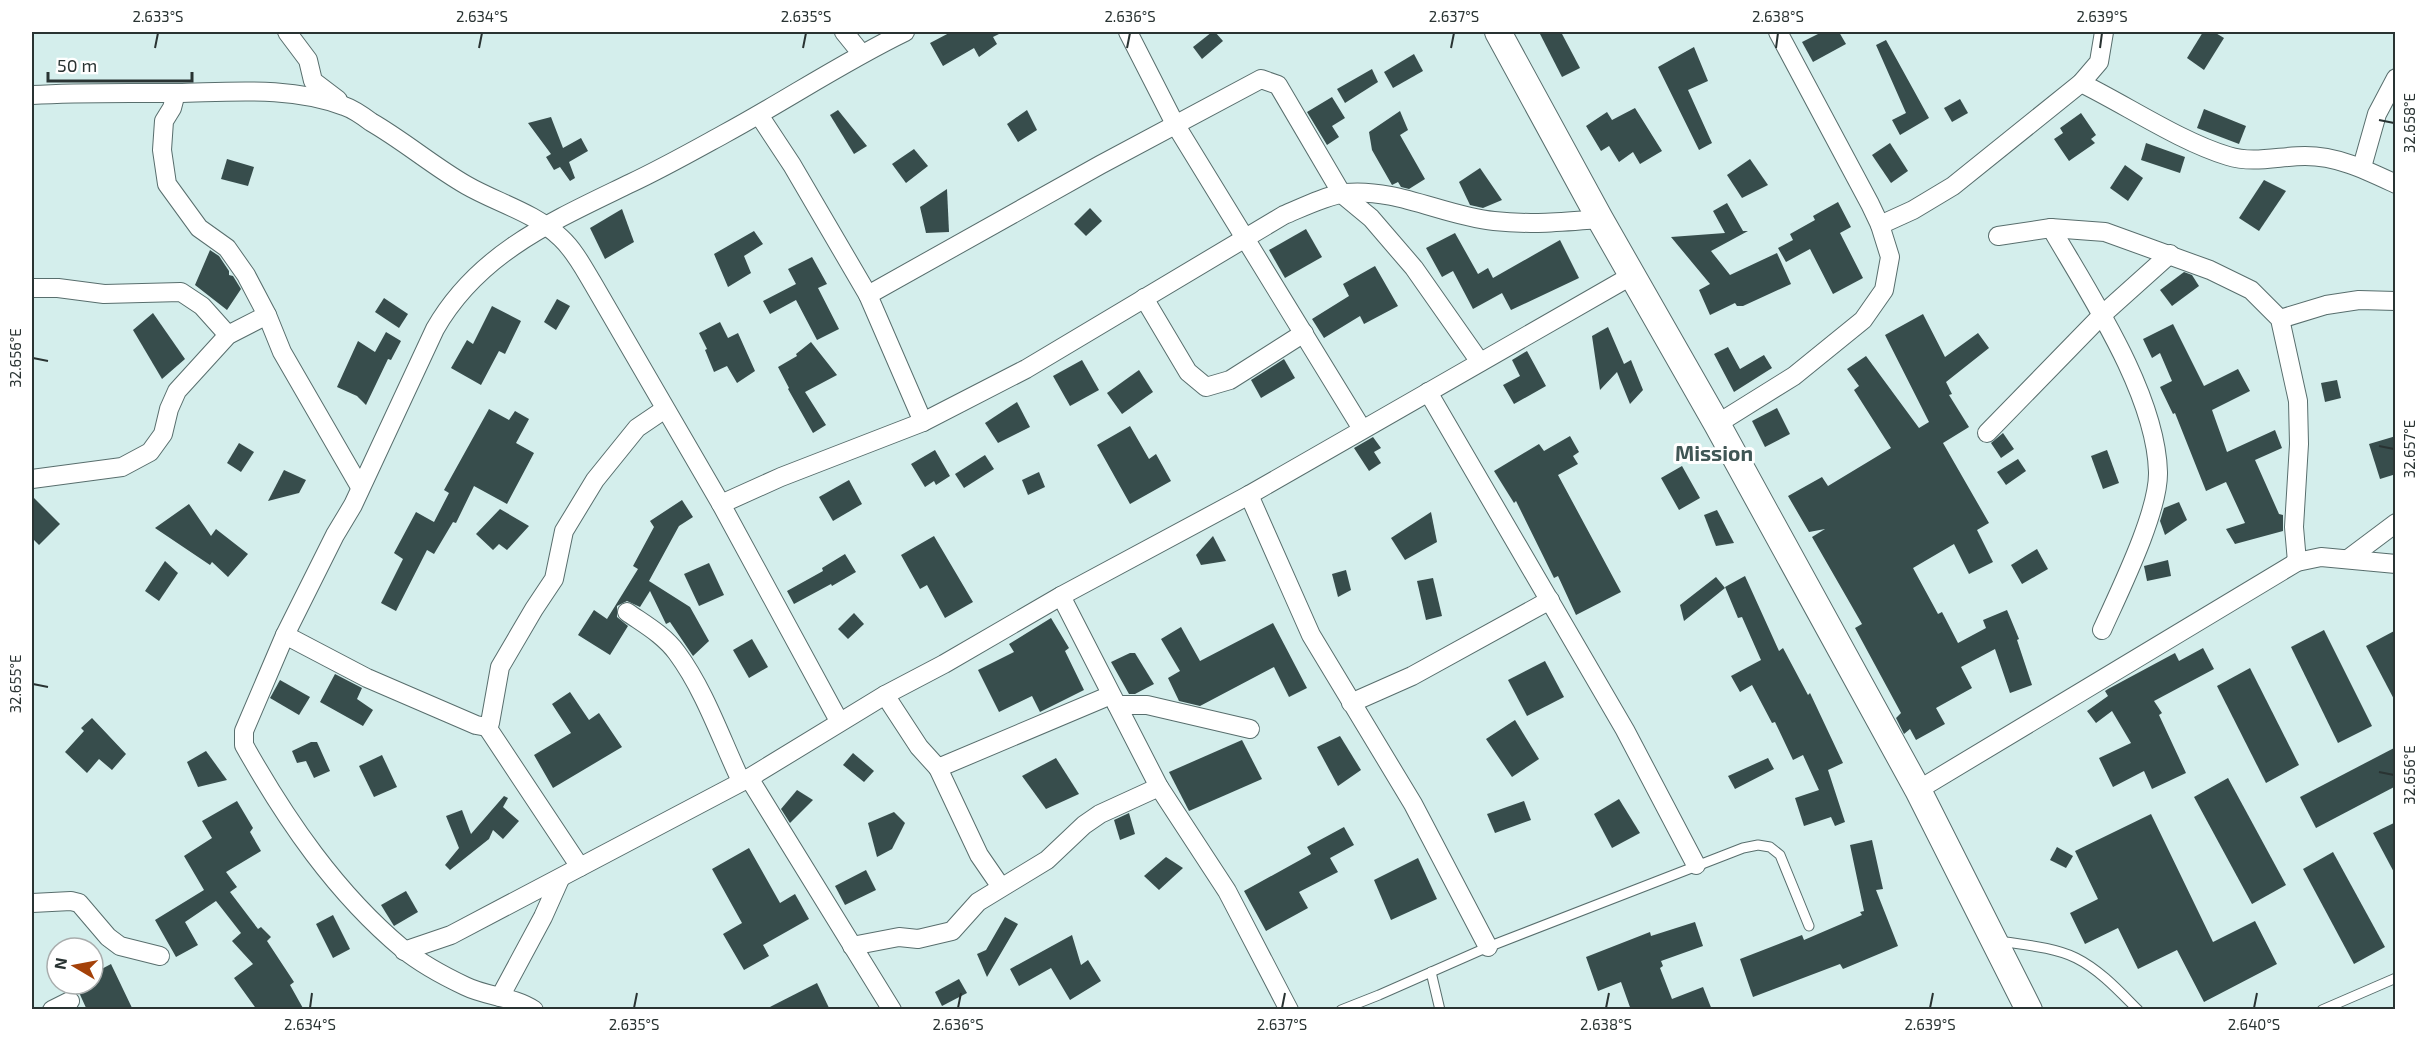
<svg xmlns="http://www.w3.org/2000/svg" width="2427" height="1041" font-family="'Exo 2',sans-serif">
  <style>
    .building { fill: #374d4c }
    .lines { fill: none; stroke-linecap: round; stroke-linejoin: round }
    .service-casing { stroke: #586e6d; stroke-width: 11 }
    .minor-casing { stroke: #586e6d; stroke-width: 20 }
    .secondary-casing { stroke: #586e6d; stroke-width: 28 }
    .service { stroke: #fff; stroke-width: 9 }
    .minor { stroke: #fff; stroke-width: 18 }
    .secondary { stroke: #fff; stroke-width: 26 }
    .ticks { fill: none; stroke: #293332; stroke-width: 2 }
    .labels { text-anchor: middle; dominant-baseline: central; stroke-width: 6; stroke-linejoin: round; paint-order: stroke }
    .quarter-label { font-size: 21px; font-weight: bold; fill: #405655; stroke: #fff }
    .neatline { fill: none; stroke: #293332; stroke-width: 2 }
    .ticks-label { font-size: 15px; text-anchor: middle; fill: #293332 }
  </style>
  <rect width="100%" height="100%" fill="#d4eeec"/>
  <g class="building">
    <path d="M951,32H1003L993,37L997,44L979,57L974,48L943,66L930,43Z"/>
    <path d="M1212,32H1215L1223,41L1202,59L1193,47Z"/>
    <path d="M1539,32H1561L1580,68L1562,77Z"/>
    <path d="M1822,32H1839L1846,44L1813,62L1802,42Z"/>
    <path d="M2203,32H2214L2224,38L2204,70L2187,58Z"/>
    <path d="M1886,40L1929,118L1900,135L1892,120L1906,113L1876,45Z"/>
    <path d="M1694,47L1708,81L1688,90L1712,143L1699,150L1658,67Z"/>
    <path d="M1414,54L1423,71L1393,88L1384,72Z"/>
    <path d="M1372,69L1378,82L1345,103L1337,89Z"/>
    <path d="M1332,97L1345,118L1332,126L1339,137L1327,145L1307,112Z"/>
    <path d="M1960,99L1968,113L1952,122L1944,108Z"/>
    <path d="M1635,108L1662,151L1640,164L1633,152L1619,162L1609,146L1601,151L1586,126L1607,112L1612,120Z"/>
    <path d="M2204,109L2246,126L2239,144L2197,128Z"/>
    <path d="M838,110L867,146L854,154L830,115Z"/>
    <path d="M1027,110L1037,130L1018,142L1007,124Z"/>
    <path d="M1400,111L1408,130L1400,135L1425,179L1409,189L1401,187L1398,182L1392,185L1372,150L1369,132Z"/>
    <path d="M2081,113L2096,135L2091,139L2095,143L2069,161L2054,139L2063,133L2060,128Z"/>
    <path d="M551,117L563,148L581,138L588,151L569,162L575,178L570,181L560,167L554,170L546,157L551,154L528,123Z"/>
    <path d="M1890,143L1908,171L1891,183L1872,155Z"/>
    <path d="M2146,143L2185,157L2180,173L2141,160Z"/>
    <path d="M914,149L928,166L906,183L892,164Z"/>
    <path d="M227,159L254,167L248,186L221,179Z"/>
    <path d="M1750,159L1768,185L1742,198L1727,175Z"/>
    <path d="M2125,165L2143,178L2128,201L2110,188Z"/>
    <path d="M1480,168L1502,200L1483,208L1470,205L1459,182Z"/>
    <path d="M2264,180L2286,191L2259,231L2239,218Z"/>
    <path d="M947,189L949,232L926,233L920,207Z"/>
    <path d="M1838,202L1851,227L1840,233L1863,278L1833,294L1810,249L1786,262L1778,248L1793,240L1790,234L1815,220L1813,216Z"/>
    <path d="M1727,203L1743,231H1748L1711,251L1730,275L1777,253L1791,284L1743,306H1737L1735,303L1710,315L1699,290L1710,284L1671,237L1725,233L1713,211Z"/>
    <path d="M1090,208L1102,221L1086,236L1074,224Z"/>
    <path d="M622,209L634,242L605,259L590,228Z"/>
    <path d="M1306,229L1322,257L1285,278L1269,250Z"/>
    <path d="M754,231L763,244L744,256L751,273L728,287L714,254Z"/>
    <path d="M1455,233L1478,274L1488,268L1493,278L1560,240L1579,278L1511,310L1502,293L1473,309L1453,271L1442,277L1426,248Z"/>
    <path d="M210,250L219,256L229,271V275L233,276L241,289L227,310L195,285Z"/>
    <path d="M812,257L827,284L818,288L839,329L817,340L796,300L770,314L763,301L796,284L788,269Z"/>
    <path d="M1375,266L1398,306L1364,324L1360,316L1324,338L1312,319L1349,296L1343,284Z"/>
    <path d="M2184,272L2192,275L2199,286L2172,306L2160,290Z"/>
    <path d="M384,298L408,314L399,328L375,312Z"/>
    <path d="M557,299L570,306L556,330L544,322Z"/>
    <path d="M492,306L521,321L505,354L499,351L481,385L451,368L467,340L473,344Z"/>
    <path d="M153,313L185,359L162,379L133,330Z"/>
    <path d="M1923,314L1945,357L1978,333L1989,348L1946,382L1952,394L1949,395L1969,427L1943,443L1989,523L1977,530L1993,562L1969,574L1954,544L1913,568L1938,614L1942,612L1958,643L1986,628L1983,620L2007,610L2019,639L2017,640L2032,685L2010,693L1995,649L1961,667L1972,688L1936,708L1945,724L1916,740L1910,729L1904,734L1896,718L1901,713L1855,628L1862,624L1812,537L1825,529L1809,532L1788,496L1822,477L1828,486L1891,448L1854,390L1859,386L1847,369L1866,356L1919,428L1929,422L1885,335Z"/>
    <path d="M720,322L728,338L738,333L755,371L737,383L727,366L714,372L705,350L707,349L699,333Z"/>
    <path d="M2173,324L2204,386L2238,369L2250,391L2212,410L2227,452L2275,430L2282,448L2255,460L2279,514L2283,515V531L2235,544L2226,529L2245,523L2226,482L2206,491L2175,413L2173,414L2160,387L2172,381L2160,353L2152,358L2143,339Z"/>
    <path d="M1608,327L1624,364L1631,360L1643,390L1630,404L1617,372L1600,390L1592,336Z"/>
    <path d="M386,332L401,341L391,360L388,359L366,405L357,396L337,387L358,341L375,352Z"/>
    <path d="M811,342L837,375L805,392L826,425L813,433L788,389L789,388L778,367L797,356L796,354Z"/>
    <path d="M1728,347L1740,369L1764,355L1772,368L1734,392L1714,354Z"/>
    <path d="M1527,351L1546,386L1514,404L1503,385L1520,376L1512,360Z"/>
    <path d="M1284,359L1295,378L1261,398L1251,380Z"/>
    <path d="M1082,360L1099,390L1070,406L1053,376Z"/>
    <path d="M1139,370L1153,392L1122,414L1107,393Z"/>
    <path d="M2337,380L2341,398L2325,402L2321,383Z"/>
    <path d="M1017,402L1030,427L998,443L985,423Z"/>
    <path d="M1777,408L1790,434L1765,447L1752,421Z"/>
    <path d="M489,409L509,420L515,411L529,419L516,443L534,453L507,504L474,486L456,523L453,522L434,554L427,550L396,611L381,603L403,559L394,553L416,512L434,522L449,493L444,490Z"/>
    <path d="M1130,426L1149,459L1156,454L1171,481L1130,504L1097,445Z"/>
    <path d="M2003,433L2014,449L2001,458L1991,443Z"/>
    <path d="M1570,436L1579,452L1573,456L1578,464L1558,475L1621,592L1576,615L1558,576L1554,578L1516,501L1514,503L1494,471L1539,444L1544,451Z"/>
    <path d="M2396,436V474L2380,479L2369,444Z"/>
    <path d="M1373,437L1381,448L1374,452L1381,463L1369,471L1354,448Z"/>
    <path d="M239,443L254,452L241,472L227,463Z"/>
    <path d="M935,450L950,476L936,485L934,481L925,487L911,464Z"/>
    <path d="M2107,450L2119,483L2103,489L2091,456Z"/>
    <path d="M985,455L994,469L964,488L955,474Z"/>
    <path d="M2018,459L2026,471L2006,485L1997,472Z"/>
    <path d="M1682,466L1700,498L1679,510L1661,478Z"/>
    <path d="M284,470L306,480L299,493L268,501Z"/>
    <path d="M1039,472L1045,487L1028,495L1022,480Z"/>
    <path d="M849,480L862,504L833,521L819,497Z"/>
    <path d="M32,496L60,524L39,545L32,538Z"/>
    <path d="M682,500L693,517L679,526L649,581L690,607L709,641L693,656L670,622L666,624L650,591L640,607L627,601L617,606V617L628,626L610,655L578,635L594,610L607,619L638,569L633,566L654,527L650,521Z"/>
    <path d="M2179,502L2187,520L2165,535L2160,521L2164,508Z"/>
    <path d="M189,504L211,536L216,529L248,554L228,577L212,562L210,565L155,528Z"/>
    <path d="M500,509L529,526L507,550L499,544L493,550L476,534Z"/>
    <path d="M1717,510L1734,543L1716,546L1704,515Z"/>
    <path d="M1431,512L1437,542L1405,560L1391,538Z"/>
    <path d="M934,536L973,602L945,618L927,585L920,589L901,555Z"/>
    <path d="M1213,536L1226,561L1201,565L1196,555Z"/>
    <path d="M2037,549L2048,569L2022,584L2011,565Z"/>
    <path d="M845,554L856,572L832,586L831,584L794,604L787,591L823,571L822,568Z"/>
    <path d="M2168,560L2171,576L2147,581L2144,566Z"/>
    <path d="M165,561L178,573L159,601L145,591Z"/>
    <path d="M709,563L724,595L699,606L684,574Z"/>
    <path d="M1346,570L1351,590L1338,597L1332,574Z"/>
    <path d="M1745,576L1779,651L1783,648L1808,695L1810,693L1843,763L1828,770L1845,822L1835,826L1831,817L1804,826L1795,798L1819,790L1803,755L1793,760L1775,722L1772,723L1752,685L1740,692L1731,676L1761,660L1742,617L1738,618L1725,587Z"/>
    <path d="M1716,577L1725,588L1684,621L1680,605Z"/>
    <path d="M1433,578L1442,616L1426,620L1417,581Z"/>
    <path d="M854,613L864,624L848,639L838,629Z"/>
    <path d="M1051,618L1069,648L1065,651L1084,690L1040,712L1032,696L999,712L978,670L1014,652L1009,644Z"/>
    <path d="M1273,623L1307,688L1289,697L1274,667L1200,706L1179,701L1168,678L1180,671L1161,639L1181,627L1200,661Z"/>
    <path d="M2324,630L2372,726L2338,743L2291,647Z"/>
    <path d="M2396,630V703L2366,646Z"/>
    <path d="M752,639L768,667L749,678L733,650Z"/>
    <path d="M2203,648L2214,669L2154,701L2162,713L2159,715L2186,773L2152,789L2144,771L2113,787L2099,758L2131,743L2112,711L2096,723L2087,711L2108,696L2105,691L2108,689L2175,653L2179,661Z"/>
    <path d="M1130,653H1135L1154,684L1135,694H1129L1111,662Z"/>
    <path d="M1545,661L1564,697L1527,716L1508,680Z"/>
    <path d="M2250,668L2299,765L2266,783L2217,686Z"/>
    <path d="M335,674L362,688L357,699L373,710L363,726L320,702Z"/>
    <path d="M280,680L310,697L299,715L270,698Z"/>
    <path d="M570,692L589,720L599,713L622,747L553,788L534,755L571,733L552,704Z"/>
    <path d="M92,718L126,754L112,770L99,759L87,773L65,752L84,731L81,728Z"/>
    <path d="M1515,720L1539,759L1512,777L1486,739Z"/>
    <path d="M1340,736L1361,770L1338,786L1317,747Z"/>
    <path d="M1242,740L1262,779L1189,811L1169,772Z"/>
    <path d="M311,742H317L330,771L314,778L306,761L297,763L292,751Z"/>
    <path d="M2396,747V786L2316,828L2300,797Z"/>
    <path d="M206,751L227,780L198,787L187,762Z"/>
    <path d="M853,753L874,771L864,782L843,765Z"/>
    <path d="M382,755L397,787L374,797L359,766Z"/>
    <path d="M1056,758L1079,794L1046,809L1022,776Z"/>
    <path d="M1768,758L1774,769L1735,789L1728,776Z"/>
    <path d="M2228,778L2286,885L2252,904L2194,797Z"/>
    <path d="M797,790L813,800L790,823L781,809Z"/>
    <path d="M504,796L508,798L503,807L519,821L503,839L493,830L489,839L450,870L445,865L459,848L446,816L462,810L471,834Z"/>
    <path d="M1619,799L1640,833L1612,848L1594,814Z"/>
    <path d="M237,801L253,828L250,832L261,851L226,872L237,887L230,892L258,929L261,927L271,937L267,941L294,982L290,985L304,1010H257L234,978L253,964L232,941L241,933L216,901L185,922L198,945L176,957L155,920L204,890L184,856L212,838L202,821Z"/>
    <path d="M1524,801L1531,820L1495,833L1487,814Z"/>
    <path d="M894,812L905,823L892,849L877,857L868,823Z"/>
    <path d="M1129,813L1135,834L1120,840L1114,820Z"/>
    <path d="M2151,814L2213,942L2255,921L2277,964L2204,1002L2177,950L2138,969L2118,928L2085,944L2070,913L2098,899L2075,851Z"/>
    <path d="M2396,822V876L2373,833Z"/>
    <path d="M1344,827L1354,845L1330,858L1338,872L1299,892L1308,908L1266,931L1244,891L1311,854L1307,847Z"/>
    <path d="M1872,840L1883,889L1876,890L1898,946L1843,969L1840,964L1753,997L1740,959L1802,935L1804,940L1862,915L1860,912L1864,911L1850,845Z"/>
    <path d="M2057,847L2073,856L2066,868L2050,860Z"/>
    <path d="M749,848L780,903L795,894L809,919L763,945L769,956L744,970L723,934L742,923L712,869Z"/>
    <path d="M2333,852L2385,947L2354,964L2303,869Z"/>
    <path d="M1166,857L1183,868L1159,890L1144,876Z"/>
    <path d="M1418,858L1437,899L1391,920L1374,880Z"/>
    <path d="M866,870L876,890L845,905L835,886Z"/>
    <path d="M406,891L418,912L394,926L381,905Z"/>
    <path d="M333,915L350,949L333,958L316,924Z"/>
    <path d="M1005,917L1018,924L987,977L977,954L986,950Z"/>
    <path d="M1695,922L1703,946L1661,961L1663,966L1660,968L1672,999L1703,987L1712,1010H1631L1621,982L1598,991L1586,957L1650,932L1651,936Z"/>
    <path d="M1072,935L1081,965L1088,960L1101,981L1070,1000L1051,968L1019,986L1010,969Z"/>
    <path d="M111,964L133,1010H87L77,988L86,984H93V981L97,979L94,973Z"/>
    <path d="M959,979L967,993L942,1006L935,992Z"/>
    <path d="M817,983L830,1010H764Z"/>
  </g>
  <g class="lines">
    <g class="service-casing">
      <g id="service">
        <path d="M1999,941C2024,945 2053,947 2076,958C2100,970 2119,991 2138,1010"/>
        <path d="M1431,972L1440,1010"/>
        <path d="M1341,1010L1379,995L1488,947L1743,848L1758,845L1770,847L1780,855L1809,926"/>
        <path d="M2322,1010L2396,978"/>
      </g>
    </g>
    <g class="minor-casing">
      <g id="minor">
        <path d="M287,32L308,60L313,81L338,100"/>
        <path d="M844,32L861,53"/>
        <path d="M1128,32L1175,124L1362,429"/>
        <path d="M2081,83C2126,105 2181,142 2228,156C2253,164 2280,156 2305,156C2338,156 2366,170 2396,184"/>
        <path d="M176,93L172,108L164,121L162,150L167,184L199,228L227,248L246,275L267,315L282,352L360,487"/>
        <path d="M32,95C81,92 127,93 177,93C233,92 290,86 344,106C353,109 363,116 371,122C404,141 433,166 466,185C497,203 534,212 561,238C574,250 583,267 592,282L721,504L839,721"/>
        <path d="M759,115L792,165L868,295L923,422"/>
        <path d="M2362,167L2377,114L2396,78"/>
        <path d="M1880,225L1913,210L1953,186L2081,83L2099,62L2104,32"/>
        <path d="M2051,228C2090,295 2156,394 2158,472C2159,512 2119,592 2102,630"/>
        <path d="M1998,236L2051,228L2105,232L2210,270L2251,290L2280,319L2298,401L2299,444L2294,527L2297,562"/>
        <path d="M32,288H58L104,294L181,292L202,306L228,335"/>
        <path d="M868,295L1100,165L1261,79L1278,85L1342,194L1371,218L1414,268L1480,362"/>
        <path d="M1144,298L1188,372L1206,387L1230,380L1304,333"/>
        <path d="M2280,319L2326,305L2359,300L2396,301"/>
        <path d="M1428,392L1625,730L1696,865"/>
        <path d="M1717,424L1794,376L1863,320L1884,290L1890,257L1880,225L1870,204L1778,32"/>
        <path d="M1987,433L2102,315L2170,254"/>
        <path d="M32,479L122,467L150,452L163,434L169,409L177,391L228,335L267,315"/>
        <path d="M1249,495L1311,635L1413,804L1488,947"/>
        <path d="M721,504L781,477L923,422L1026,369L1284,215C1303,207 1325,196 1345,193C1397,188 1444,216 1494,221C1529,225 1564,222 1600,219"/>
        <path d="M2348,559L2396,523"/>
        <path d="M1061,596L1159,787L1227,891L1289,1010"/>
        <path d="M627,612C644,624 664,635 677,653C705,691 721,739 741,781"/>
        <path d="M285,635L367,678L476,725L487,727L490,723L500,667L534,609L554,579L564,531L595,480L637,428L665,409"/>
        <path d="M885,695L919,747L938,768L1111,695"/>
        <path d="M1351,703L1412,676L1550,600"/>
        <path d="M1117,705H1147L1250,729"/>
        <path d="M487,727L580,867"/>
        <path d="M938,768L979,855L1001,887"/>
        <path d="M749,778L892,1010"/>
        <path d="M1918,790L2297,562L2321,557L2396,564"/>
        <path d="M32,903L71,901L79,903L108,937L120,946L160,956"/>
        <path d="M852,946L899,937L918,939L952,931L978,902L1047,860L1084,825L1100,814L1159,787"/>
        <path d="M404,951L451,935L749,778L885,695L944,664L1061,596L1249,495L1631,276"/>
        <path d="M500,997L543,917L560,879"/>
        <path d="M52,1010L70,1001"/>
        <path d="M534,1010C513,996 487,997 465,986C446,977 419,962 403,949C336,893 286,820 244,745V731L285,635L335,535L353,505L435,329C479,252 555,220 631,183C663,168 693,151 724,134C785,101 843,62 905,32"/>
      </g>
    </g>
    <g class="secondary-casing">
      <path id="secondary" d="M1498,32L1600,219L1717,424L1918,790L2029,1010"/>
    </g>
    <use href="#service" class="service"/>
    <use href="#minor" class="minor"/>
    <use href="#secondary" class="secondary"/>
  </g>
  <path class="ticks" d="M155,48L158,33M479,48L482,33M803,48L806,33M1127,48L1130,33M1451,48L1454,33M1776,48L1778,33M2100,48L2102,33M2379,120L2394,123M33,358L48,361M2379,446L2394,449M33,684L48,687M2379,772L2394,775M310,1008L312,993M634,1008L637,993M958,1008L961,993M1282,1008L1285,993M1606,1008L1609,993M1930,1008L1933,993M2254,1008L2257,993"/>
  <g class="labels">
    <g class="quarter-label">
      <text x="1714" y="452">Mission</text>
    </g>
  </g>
  <rect width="2427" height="1041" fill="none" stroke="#ffffff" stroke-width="66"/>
  <g transform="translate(75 966) rotate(280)"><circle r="28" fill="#ffffff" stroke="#a9adad" stroke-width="1.5"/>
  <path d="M0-4.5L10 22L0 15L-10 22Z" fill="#a44109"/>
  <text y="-9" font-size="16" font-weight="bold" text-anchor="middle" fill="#293332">N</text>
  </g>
  <path d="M48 72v9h144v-9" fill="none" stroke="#293332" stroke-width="3"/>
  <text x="57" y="72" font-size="18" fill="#293332" stroke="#ffffff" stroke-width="4.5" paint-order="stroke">50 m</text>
  <rect x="33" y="33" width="2361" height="975" class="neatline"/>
  <g class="ticks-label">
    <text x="158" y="22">2.633°S</text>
    <text x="482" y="22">2.634°S</text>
    <text x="806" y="22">2.635°S</text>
    <text x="1130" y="22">2.636°S</text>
    <text x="1454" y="22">2.637°S</text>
    <text x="1778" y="22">2.638°S</text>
    <text x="2102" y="22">2.639°S</text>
    <text transform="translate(2410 123) rotate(-90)" y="5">32.658°E</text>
    <text transform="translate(16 358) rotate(-90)" y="5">32.656°E</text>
    <text transform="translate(2410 449) rotate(-90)" y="5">32.657°E</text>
    <text transform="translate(16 684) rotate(-90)" y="5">32.655°E</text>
    <text transform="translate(2410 775) rotate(-90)" y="5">32.656°E</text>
    <text x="310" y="1030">2.634°S</text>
    <text x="634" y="1030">2.635°S</text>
    <text x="958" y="1030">2.636°S</text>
    <text x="1282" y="1030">2.637°S</text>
    <text x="1606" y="1030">2.638°S</text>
    <text x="1930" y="1030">2.639°S</text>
    <text x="2254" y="1030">2.640°S</text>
  </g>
</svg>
